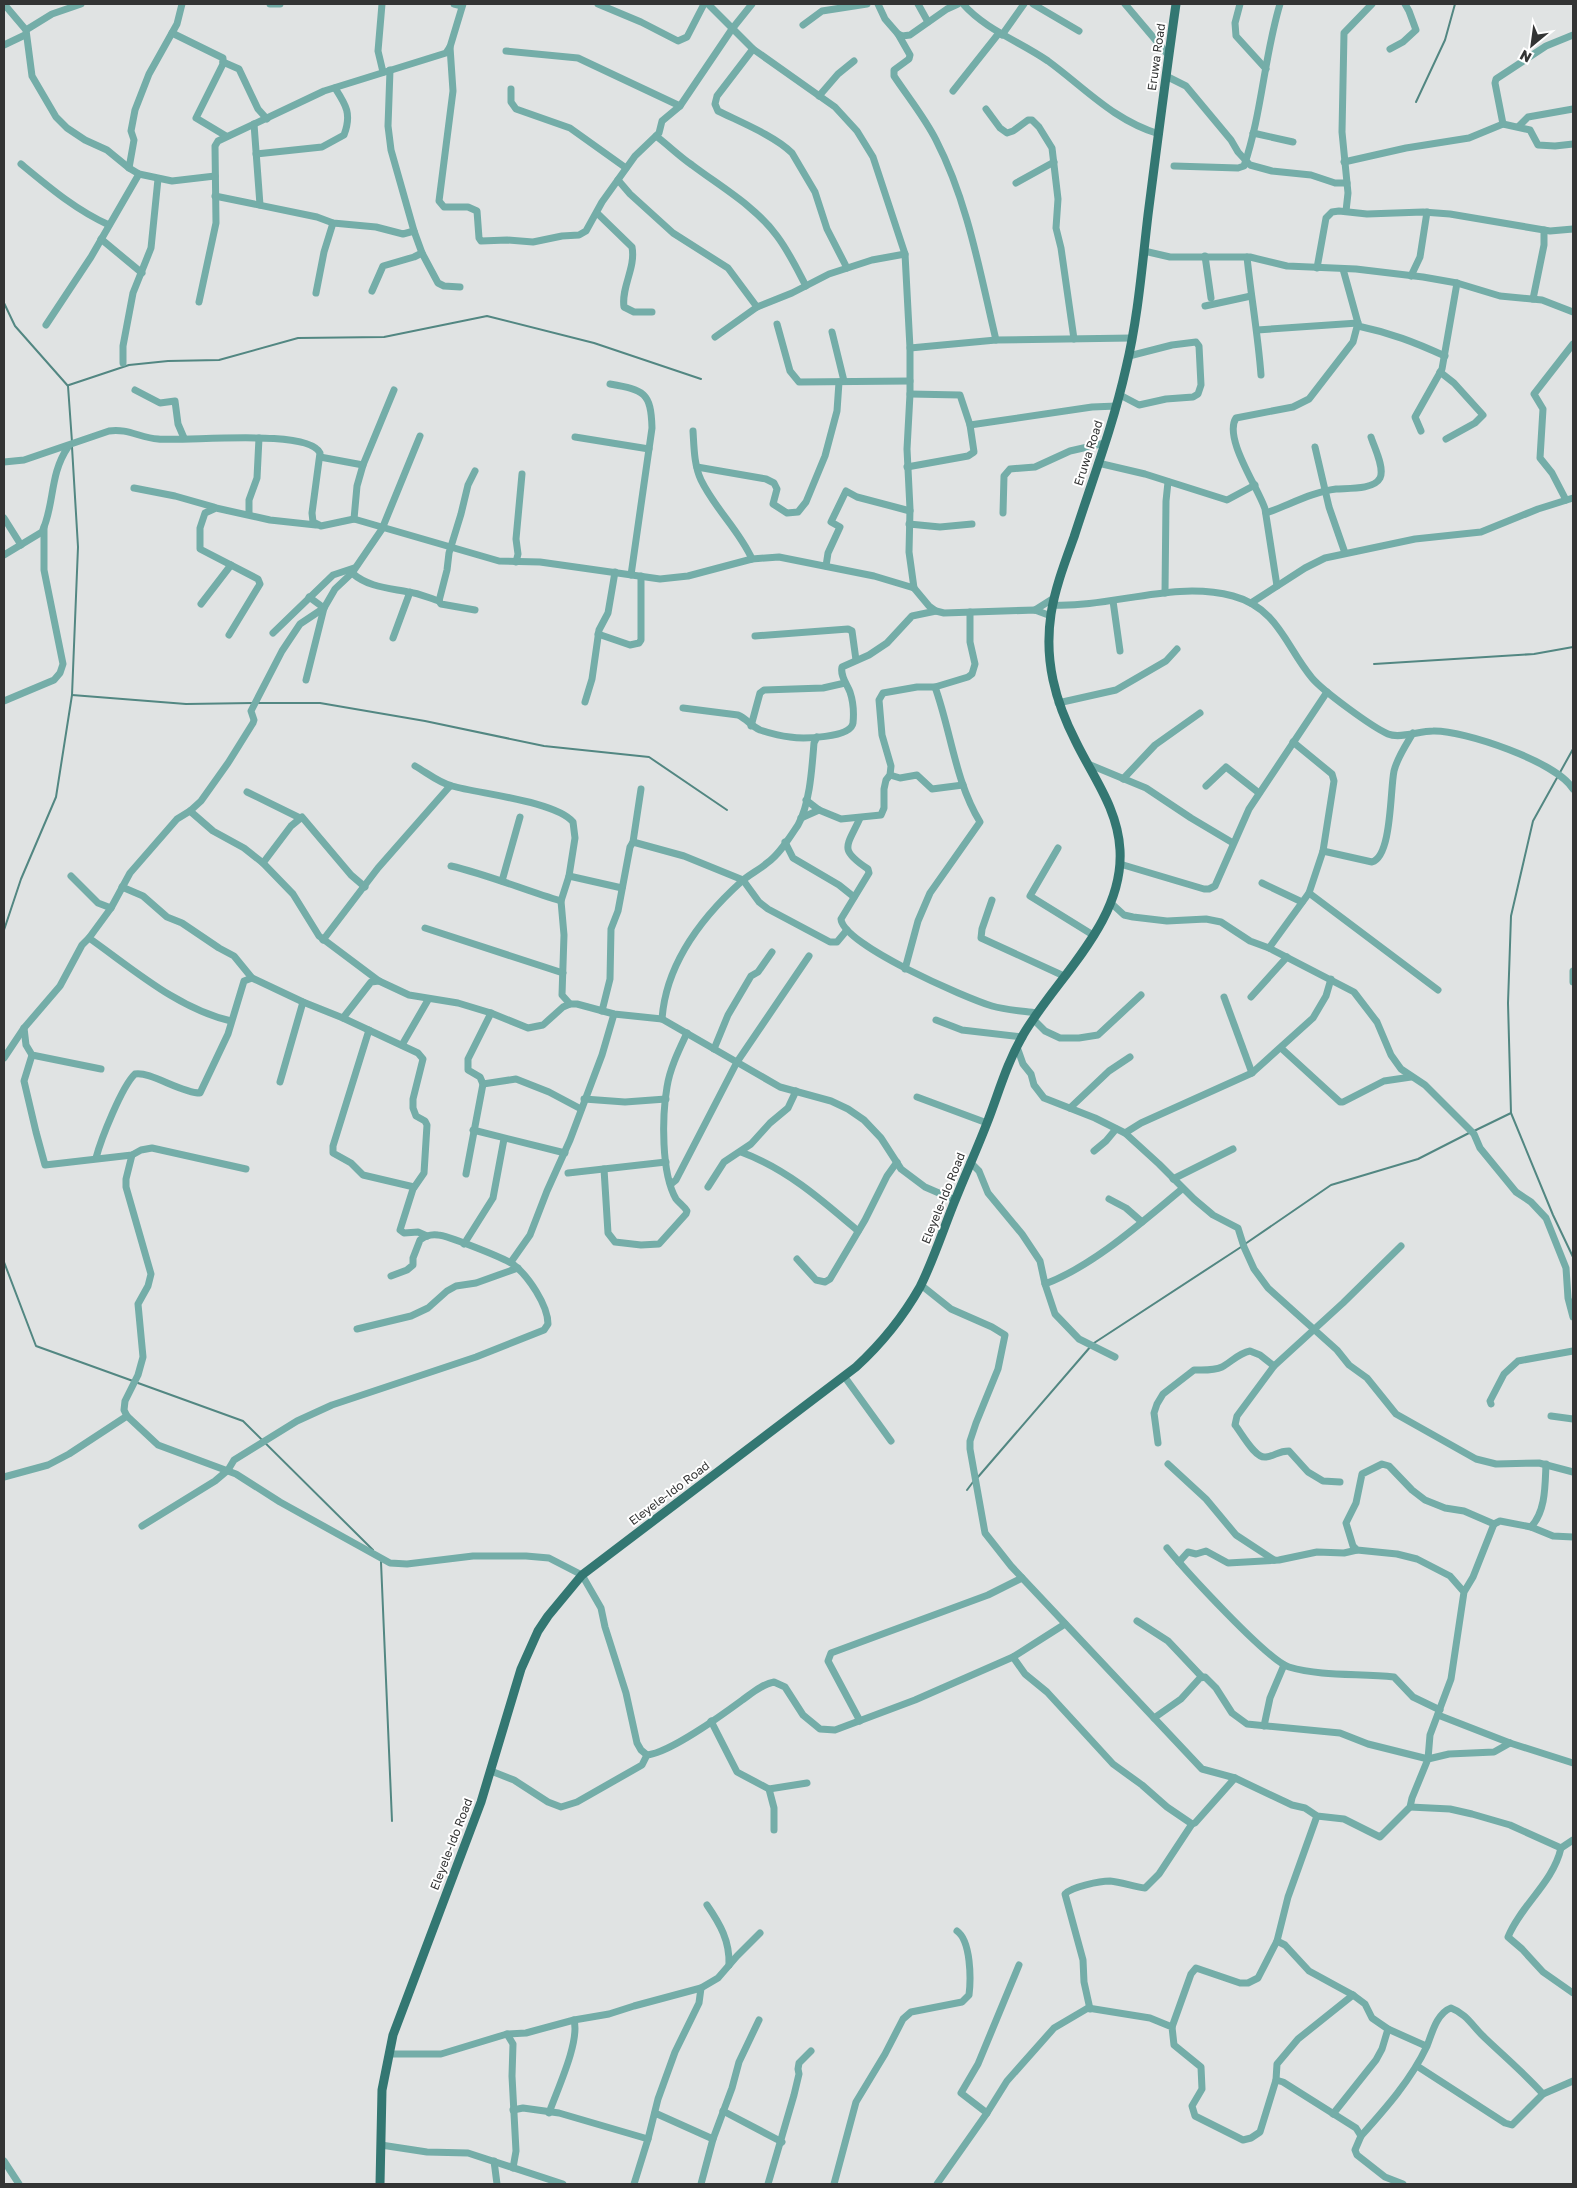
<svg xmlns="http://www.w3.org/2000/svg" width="1577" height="2188" font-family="'Golos Text',sans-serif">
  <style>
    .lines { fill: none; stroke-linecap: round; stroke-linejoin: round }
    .stream { stroke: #528782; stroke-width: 2 }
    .minor { stroke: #74ada8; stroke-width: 7 }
    .major { stroke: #337772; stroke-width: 9 }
    .labels { text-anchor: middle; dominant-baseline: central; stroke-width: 4; stroke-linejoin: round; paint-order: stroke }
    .street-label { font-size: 12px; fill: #333434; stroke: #fff }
  </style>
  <rect width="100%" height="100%" fill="#e0e3e3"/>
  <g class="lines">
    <g class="stream">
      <path d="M1416,102L1445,40L1455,4"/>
      <path d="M4,303L15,326L68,386L72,442"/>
      <path d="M69,385L129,365L168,361L219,360L298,338L384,337L487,316L594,343L701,379"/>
      <path d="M1374,664L1534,654L1573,647"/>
      <path d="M72,695L186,704L253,703"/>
      <path d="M258,703H320L425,721L544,746L649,757L727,810"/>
      <path d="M1573,749L1533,821L1511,916L1508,1003L1511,1113L1553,1215L1573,1257"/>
      <path d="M4,930L21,879L56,797L72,695L78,547L72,447"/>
      <path d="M1474,1131L1511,1113"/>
      <path d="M1245,1244L1331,1185L1418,1159L1469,1133"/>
      <path d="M4,1262L36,1346L133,1381"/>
      <path d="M1094,1343L1241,1247"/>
      <path d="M138,1383L243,1421L373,1550"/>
      <path d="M978,1477L1091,1346"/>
      <path d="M967,1490L973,1482"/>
      <path d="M381,1562L392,1821"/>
    </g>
    <g class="minor">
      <path d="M4,4L26,30L32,76L56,117L67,128L85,140L107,150L129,168L139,174L172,181L215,176"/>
      <path d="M270,4H280"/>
      <path d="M382,4L378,51L383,72"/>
      <path d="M454,4L462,6"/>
      <path d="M598,4L641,22L678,41L687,37L704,4"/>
      <path d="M708,4L753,49L835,107L857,131L873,157L905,254L910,348V394L907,449L910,509L909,552L914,588"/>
      <path d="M878,4L885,19L898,34L910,55L909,59L894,70V76C908,97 925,118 936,140C968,202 980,273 996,340"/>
      <path d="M918,4L928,22"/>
      <path d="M963,4C986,30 1019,41 1048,61C1085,88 1113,120 1159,134"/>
      <path d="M1033,4L1079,31"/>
      <path d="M1125,4L1169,56"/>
      <path d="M1240,4L1235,23L1236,36L1266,69"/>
      <path d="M803,25L822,11L867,4"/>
      <path d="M26,30L52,14L81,4"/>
      <path d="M172,33L223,58V64L196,118L226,136"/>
      <path d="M898,34L902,36L910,35L947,9L958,4"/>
      <path d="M1002,35L1024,4"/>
      <path d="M4,45L25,35"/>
      <path d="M450,47L453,91L439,201L444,207H468L477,211L479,238L481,241L507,240L533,242L562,236L579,235L586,231L602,202L635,156L659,133L662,121L680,106L732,29L752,4"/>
      <path d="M753,49L717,96L715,104L718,111C740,122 775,136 792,153L815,192L827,229L847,268"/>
      <path d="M1390,49L1403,42L1416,30L1409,11L1405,4"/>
      <path d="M506,51L578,58L680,106"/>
      <path d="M223,62L239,69L258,109L267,119"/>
      <path d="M390,70L388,126L391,150L414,231L422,253L438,283L444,286L460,287"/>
      <path d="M1166,76L1186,86L1231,140L1238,152L1250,165L1272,171L1311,175L1335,183H1347"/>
      <path d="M511,89V102L516,109L570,128L626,168"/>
      <path d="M953,91L999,33"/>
      <path d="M819,96L838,74L854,61"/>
      <path d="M986,109L1000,128L1007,133L1013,131L1028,120H1032L1039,127L1052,148L1058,199L1056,228L1061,248L1074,339"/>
      <path d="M254,124L260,205"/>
      <path d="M1503,124L1495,83L1496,79L1546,46L1573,35"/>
      <path d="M1519,126L1528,117L1573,109"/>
      <path d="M1253,133L1293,142"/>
      <path d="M656,136C668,145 679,156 692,165C721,187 755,206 777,236C789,252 797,269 806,286"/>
      <path d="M256,154L322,147L344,135C352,114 346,105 335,88"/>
      <path d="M1344,162L1406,148L1469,138L1503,124L1530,130L1538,145L1555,146L1573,144"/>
      <path d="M21,164C50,188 76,210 109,225"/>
      <path d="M1174,166L1238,168L1244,166C1262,113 1264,57 1280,4"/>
      <path d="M129,168L134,140L131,131L135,110L149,74L177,24L182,4"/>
      <path d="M618,180L630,194L673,233L728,268L757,307"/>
      <path d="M1016,183L1054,162"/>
      <path d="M215,196L317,217L333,223L376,227L403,234L414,231"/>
      <path d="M1346,211L1348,193L1342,132L1344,33L1372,4"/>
      <path d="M597,213L632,247C636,268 621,287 624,307L634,312H652"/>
      <path d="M101,239L142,273"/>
      <path d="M1144,251L1170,257H1250L1287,266L1356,269L1423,277L1457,283L1500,296L1542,300L1573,312"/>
      <path d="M1205,256L1211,298"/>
      <path d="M1247,257C1251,296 1258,335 1261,375"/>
      <path d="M1317,268L1326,218L1332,212L1339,211L1367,214L1423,212L1450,214L1550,231L1573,229"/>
      <path d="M1411,276L1420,257L1427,212"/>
      <path d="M372,291L383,266L414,257L422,253"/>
      <path d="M316,293L324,252L333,223"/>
      <path d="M1533,299L1544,245V230"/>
      <path d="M199,302L216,223L215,146L218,141L324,91L446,53L450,47L463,4"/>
      <path d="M1205,306L1251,296"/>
      <path d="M777,324L790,371L799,382L910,381"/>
      <path d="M46,325L91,257L139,174"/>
      <path d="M1358,326C1391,333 1414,342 1445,356"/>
      <path d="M1257,330L1358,323"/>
      <path d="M832,332L844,381"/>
      <path d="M715,337L757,307L792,293L829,274L872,260L905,254"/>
      <path d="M910,348L996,340L1132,338"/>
      <path d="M123,363V346L133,293L151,248L158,179"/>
      <path d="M1440,372L1454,383L1483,415L1475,423L1446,439"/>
      <path d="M610,384C644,390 651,392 652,428L631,575"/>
      <path d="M135,390L160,403L175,401L178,424L184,438"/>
      <path d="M1120,395L1139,405L1166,399L1193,397L1198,394L1201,385L1199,346L1196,342L1172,345L1129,356"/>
      <path d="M970,425L1092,407L1117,406"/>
      <path d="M693,431C694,447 694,465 701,480C715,509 739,530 752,559"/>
      <path d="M1421,431L1415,417L1442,369L1457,283"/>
      <path d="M575,437L649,449"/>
      <path d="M1315,447L1329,507L1345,553"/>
      <path d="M320,457L363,465"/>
      <path d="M4,462L24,460L109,431C127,428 141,438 158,439C186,442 308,428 320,453L312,513L313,522L321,526L354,519L499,561L540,562L660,579L688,576L752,559L779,557L874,576L914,588L929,606L936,611L944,613L1035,610L1051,616"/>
      <path d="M1098,463L1145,474L1227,500L1255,485"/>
      <path d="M697,467L766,479L774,483L777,489L773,504L787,513L798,512L806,502L825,456L837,411L839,382"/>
      <path d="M907,467L968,456L974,452L970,425L960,395L910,394"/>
      <path d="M134,488L175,496L214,507"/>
      <path d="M1566,500L1552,473L1540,458L1543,409L1534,394L1573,344"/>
      <path d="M1003,513L1004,476L1010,469L1035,467L1070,451L1105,443"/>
      <path d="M1266,513C1289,505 1312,492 1336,489C1347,488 1374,490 1380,478C1385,468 1374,447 1371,437"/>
      <path d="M249,514V500L257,478L259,438"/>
      <path d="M4,518L21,545"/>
      <path d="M354,519L357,486L363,465L394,390"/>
      <path d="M909,524L940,527L972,524"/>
      <path d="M4,555L42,532C55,504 49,475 68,447"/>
      <path d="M516,562L518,554L516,539L522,474"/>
      <path d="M826,566L828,553L840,527L831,522L846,491L857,497L910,511"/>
      <path d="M352,573C368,587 388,588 408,592C419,593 429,598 439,601"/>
      <path d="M1277,586L1265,509C1259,489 1223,438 1236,418L1293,407L1309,399L1353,342L1358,323L1343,269"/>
      <path d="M1165,593L1166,501L1168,482"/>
      <path d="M1113,601L1120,651"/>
      <path d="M1251,603L1305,568L1325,558L1415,539L1481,532L1538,509L1573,498"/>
      <path d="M201,604L231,565"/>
      <path d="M1052,605C1112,608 1173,580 1233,596C1278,608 1286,647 1312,678C1323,691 1372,727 1388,734C1400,739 1419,731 1433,731C1464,730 1557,762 1573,789"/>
      <path d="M475,610L441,604L439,601L447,570L449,553L461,514L468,485L475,471"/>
      <path d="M1035,610L1054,598"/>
      <path d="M273,633L333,575L354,568"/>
      <path d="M598,634L630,645L639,643L641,640V576"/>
      <path d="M229,635L260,584L258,579L200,549V528L205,513L216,508L270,520L316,525"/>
      <path d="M755,636L848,629L852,631L856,660"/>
      <path d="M393,638L410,592"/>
      <path d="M306,680L324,608L335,589L352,573L382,529L420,436"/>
      <path d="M4,701L54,680L60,673L63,664L44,570V527"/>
      <path d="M585,702L592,679L599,630L608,613L615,572"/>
      <path d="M1058,703L1116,690L1166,661L1177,649"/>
      <path d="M683,708L738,715C747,719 751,726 760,730C769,733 780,736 790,737C802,739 851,738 853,723C854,713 853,701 850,692C847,684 840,676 842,667L869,655L887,643L912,616L936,611"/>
      <path d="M751,726L760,693L764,690L823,688L845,683"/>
      <path d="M1088,764L1146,788L1191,818L1233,843"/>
      <path d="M415,766C426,772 439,783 452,786C480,794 555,801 573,822L575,838L569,876L561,901L564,935L562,995L570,1004"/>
      <path d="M890,775L900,778L917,775L932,789L963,785"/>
      <path d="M1123,779L1155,745L1200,713"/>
      <path d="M1206,786L1226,767L1259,793"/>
      <path d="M247,792L300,818"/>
      <path d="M806,800L819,810L841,819L881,815L884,808V789L886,780L890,775L891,766L882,735L879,700L883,693L917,687H935L968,677L972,674L975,664L970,642V612"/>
      <path d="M190,811L213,831L244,848L263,863L293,894L319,936L379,981L409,995L458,1003L491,1013L528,1028L543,1025L563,1007L570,1004H577L614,1014L662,1019L780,1087L831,1101L848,1109L864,1120L881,1138L901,1169L925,1187L955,1200"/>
      <path d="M801,818L819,810"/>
      <path d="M860,818C847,847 838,849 868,869L869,873L841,919C843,945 966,998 992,1006C1006,1010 1022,1011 1037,1013"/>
      <path d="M633,842L684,856L743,880L759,902L768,909L830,942H837L847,930"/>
      <path d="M785,842L793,858L839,885L854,897"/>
      <path d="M1058,848L1030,896L1093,935"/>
      <path d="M1323,851L1372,862C1392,856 1390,790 1394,771C1397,758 1406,745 1413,733"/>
      <path d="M263,863L291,826L302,817L351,875L365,887"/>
      <path d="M1120,864L1204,889H1209L1215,886L1249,809L1327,692"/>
      <path d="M451,866C489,875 524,890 561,901"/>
      <path d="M71,876L98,903L111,908"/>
      <path d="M569,876L622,888"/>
      <path d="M502,881L520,817"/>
      <path d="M1262,883L1302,902"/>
      <path d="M122,887L143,896L167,917L182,923L219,948L234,956L252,978L303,1002L343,1018L371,982L379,981"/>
      <path d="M1309,893L1438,990"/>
      <path d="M992,900L982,929L981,938L1064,976"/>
      <path d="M1111,903L1124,915L1133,917L1167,921L1206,919L1221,922L1250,941L1269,948L1354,992L1377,1022L1391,1055L1401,1069L1425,1085L1474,1134L1480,1148L1516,1192L1531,1202L1546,1218L1566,1268L1568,1298L1573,1317"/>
      <path d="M425,928L563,973"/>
      <path d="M323,940L378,868L450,786"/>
      <path d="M1269,948L1309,893L1323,851L1334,781L1332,774L1293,742"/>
      <path d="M905,969L918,921L930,893L980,822C955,781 951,731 935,687"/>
      <path d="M1573,971V982"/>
      <path d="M1224,997L1252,1073"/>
      <path d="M1251,997L1287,957"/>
      <path d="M602,1011L610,979L611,929L618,911L630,847L633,842L641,789"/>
      <path d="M343,1018L418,1053L423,1059L413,1099V1108L416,1116L425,1121L427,1125L424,1173L413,1189L400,1230L404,1233L418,1232L427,1236"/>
      <path d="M662,1019C666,963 702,917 742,881C750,874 759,870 767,863C779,855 790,837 798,825C810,804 812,767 814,743L817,737"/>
      <path d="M1033,1019L1045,1031L1060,1038H1079L1098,1035L1141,995"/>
      <path d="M936,1020L962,1030L1023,1037"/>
      <path d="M231,1021C178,1009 133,969 89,938L111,908L130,873L177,819L190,811L201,801L228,763L253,723L254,720L251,711L282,651L300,624L324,608L309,597"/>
      <path d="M24,1028L26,1045L32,1055L101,1069"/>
      <path d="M369,1030L333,1146V1153L351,1163L363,1175L414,1187"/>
      <path d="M402,1045L428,1000"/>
      <path d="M1017,1047L1023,1064L1031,1074L1034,1085L1044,1098L1095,1118L1125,1133L1159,1164L1194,1199L1213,1215L1238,1228L1244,1247L1254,1269L1268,1288L1337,1350L1349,1365L1367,1378L1396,1414L1476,1459L1496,1464L1539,1463L1573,1472"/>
      <path d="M1281,1048L1340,1102H1343L1384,1081L1411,1077"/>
      <path d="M714,1049L728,1015L751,976L758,972L772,952"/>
      <path d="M32,1055L24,1081L36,1132L45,1165L132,1155L141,1150L152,1148L246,1169"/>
      <path d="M4,1058L24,1028L60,986L82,945L89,938"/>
      <path d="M280,1082L303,1002"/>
      <path d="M483,1084L516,1079L549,1092L581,1109"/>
      <path d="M917,1097L987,1123"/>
      <path d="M584,1099L625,1102L666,1099"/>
      <path d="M1070,1108L1109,1071L1130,1057"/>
      <path d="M473,1130L565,1153"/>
      <path d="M1125,1133L1141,1123L1252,1073L1313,1018L1326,996L1331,979"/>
      <path d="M1094,1151L1106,1141L1116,1129"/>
      <path d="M741,1152C787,1169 822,1200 858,1231"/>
      <path d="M132,1155L126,1179V1187L151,1274L148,1286L138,1304L143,1357L138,1375L125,1401L124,1410L127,1416L158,1445L236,1474L280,1502L390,1563L407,1564L473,1556H526L549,1558L582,1575L601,1608L605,1627L626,1693L637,1743L641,1750L647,1755C669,1753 722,1715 741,1701C751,1694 762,1684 774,1682L785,1687L803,1715L820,1729L835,1730L915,1700L1013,1657L1065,1624"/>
      <path d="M96,1158C101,1139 122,1086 135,1074C150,1071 181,1093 200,1093L228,1034L244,981L252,978"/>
      <path d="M970,1162L979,1171L988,1193L1022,1234L1040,1261L1045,1284C1093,1266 1142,1222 1182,1189"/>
      <path d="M604,1169L608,1233L615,1242L641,1245L659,1244L686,1214L687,1211C684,1206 679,1203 676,1199C661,1173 662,1116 667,1087C670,1068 679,1050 687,1033"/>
      <path d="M568,1173L666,1162"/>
      <path d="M466,1174L483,1084L480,1077L468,1070V1059L491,1013"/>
      <path d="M1173,1179L1233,1149"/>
      <path d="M671,1184L676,1180L737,1062L809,956"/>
      <path d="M708,1187L724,1162L751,1144L770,1123L788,1108L796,1091"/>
      <path d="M1109,1199L1126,1208L1142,1222"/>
      <path d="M464,1244L493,1198L504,1139"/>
      <path d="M797,1259L816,1280L825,1282L830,1279L865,1220L887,1176L897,1162"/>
      <path d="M511,1262L530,1235L547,1191L570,1140L602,1055L614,1014"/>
      <path d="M1045,1284L1055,1314L1079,1339L1115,1357"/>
      <path d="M921,1285L951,1309L992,1327L1005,1335L998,1369L976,1423L970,1441V1449L985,1533L1011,1566L1202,1769L1235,1778L1292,1805L1305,1808L1317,1816L1344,1819L1380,1837L1410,1807L1412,1798L1428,1759L1449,1754L1494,1752L1510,1743"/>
      <path d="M357,1329L411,1316L428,1308L447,1291L456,1286L476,1283L518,1268"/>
      <path d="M1274,1366L1343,1303L1401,1246"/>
      <path d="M844,1376L891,1441"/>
      <path d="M1491,1404L1490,1401L1504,1374L1518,1361L1573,1351"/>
      <path d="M1551,1416L1573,1419"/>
      <path d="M1158,1443L1154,1413L1157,1404L1163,1394L1194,1370C1203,1370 1213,1371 1222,1367C1231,1362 1239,1353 1250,1351L1260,1355L1274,1366L1237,1416L1235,1425C1241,1432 1255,1459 1266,1457C1275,1456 1278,1451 1289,1451L1308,1472L1323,1481L1340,1482"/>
      <path d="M1168,1464L1206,1499L1236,1535L1274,1560"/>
      <path d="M4,1477L48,1465L69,1454L127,1416"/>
      <path d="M1494,1524L1500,1521L1531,1527L1553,1536L1573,1537"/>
      <path d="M142,1526L215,1481L228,1470L234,1460L297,1421L332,1405L476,1357L544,1330L548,1324C548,1305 528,1276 514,1265C507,1259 446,1235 438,1235C431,1234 425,1236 420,1240L413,1258V1265L407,1270L391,1276"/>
      <path d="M1531,1527C1546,1511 1545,1485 1546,1464"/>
      <path d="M1167,1548C1185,1570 1267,1660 1289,1667C1323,1677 1360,1673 1394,1677L1413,1697L1440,1710"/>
      <path d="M1179,1562L1188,1552L1196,1554L1206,1551L1228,1563L1279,1560L1317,1552L1344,1553L1357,1550"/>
      <path d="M1137,1621L1168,1641L1202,1677"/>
      <path d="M1013,1657L1025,1674L1047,1692L1113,1764L1142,1785L1167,1807L1192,1824L1195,1823L1235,1778"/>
      <path d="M1438,1715L1510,1743L1573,1763"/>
      <path d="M1154,1718L1181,1699L1200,1678L1205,1677L1216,1688L1232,1713L1247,1724L1340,1733L1368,1744L1428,1759L1430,1735L1451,1679L1464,1592L1450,1576L1417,1559L1397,1554L1357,1550L1353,1546L1346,1523L1356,1503L1362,1474L1382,1464L1389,1466L1412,1490L1425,1500L1445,1508L1464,1511L1494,1524L1473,1577L1464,1592"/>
      <path d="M711,1721L737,1772L769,1789L807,1783"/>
      <path d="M860,1721L828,1661L831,1653L988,1595L1022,1578"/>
      <path d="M1264,1726L1270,1698L1284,1665"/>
      <path d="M491,1771L514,1780L548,1802L561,1807L577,1802L642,1765L647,1755"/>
      <path d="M769,1789L774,1808V1830"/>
      <path d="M1410,1807L1450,1809L1472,1814L1510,1825L1561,1848"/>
      <path d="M1573,1840L1561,1848C1553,1883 1521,1905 1508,1937L1522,1949L1543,1972L1573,1993"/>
      <path d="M707,1905C720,1924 730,1941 729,1965"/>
      <path d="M1277,1941L1285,1945L1309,1971L1353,1995L1365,2004L1372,2018L1388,2029L1426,2046"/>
      <path d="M1090,2009L1084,1982L1083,1960L1065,1894C1071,1887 1100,1881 1110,1881C1122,1882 1134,1887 1145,1888L1159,1874L1192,1824"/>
      <path d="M574,2020L609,2014L634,2006L701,1988L718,1978L737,1956L760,1933"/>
      <path d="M1172,2027L1191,1974L1196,1968L1240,1983H1248L1258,1978L1277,1941L1288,1897L1317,1816"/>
      <path d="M507,2034L526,2033L574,2020C580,2042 557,2090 549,2113"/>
      <path d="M389,2054H441L507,2034L513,2044L512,2076L516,2151L513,2168"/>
      <path d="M1417,2066L1505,2123L1512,2125L1543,2094L1573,2081"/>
      <path d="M1276,2080L1277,2064L1298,2039L1353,1995"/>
      <path d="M513,2110L523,2108L559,2113L648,2139"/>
      <path d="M723,2111L782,2142"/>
      <path d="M655,2113L713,2139"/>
      <path d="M987,2113L961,2093L978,2064L1019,1965"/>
      <path d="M1333,2114L1376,2060L1382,2049L1388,2029"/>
      <path d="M1361,2136C1386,2108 1411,2080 1427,2046C1432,2033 1437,2013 1451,2008C1467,2014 1473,2027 1485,2038C1505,2057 1525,2074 1543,2094"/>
      <path d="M381,2145L427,2152L468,2153L563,2184"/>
      <path d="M4,2161L19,2184"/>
      <path d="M494,2161L497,2184"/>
      <path d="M634,2184L648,2139L658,2099L675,2052L699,2003L701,1988"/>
      <path d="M701,2184L713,2139L732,2088L739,2062L759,2020"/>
      <path d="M768,2184L794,2095L799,2074L798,2069L799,2063L811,2051"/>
      <path d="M834,2184L856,2102L885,2054L903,2019L911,2012L962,2002L969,1995C971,1979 971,1941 957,1931"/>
      <path d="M937,2184L987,2113L1007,2081L1054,2028L1088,2008L1150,2018L1172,2027L1174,2045L1201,2067L1202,2089L1192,2106L1195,2116L1243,2140L1251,2138L1260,2132L1276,2080L1283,2082L1356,2128L1361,2136L1355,2150L1357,2155L1385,2177L1403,2184"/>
    </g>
    <path class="major" d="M380,2184L382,2090L393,2035L481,1802L521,1669L538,1631L548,1616L582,1575L856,1367C881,1344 903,1317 920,1287C934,1259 944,1227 956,1198C966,1173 977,1149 987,1123C999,1092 1006,1065 1023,1035C1057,977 1124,922 1120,850C1118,809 1093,777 1076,742C1055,701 1044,660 1051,614C1055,588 1065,562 1074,537C1092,481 1113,426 1126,368C1138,318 1142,266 1148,215C1157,145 1166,74 1176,4"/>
  </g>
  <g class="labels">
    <g class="street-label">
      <text transform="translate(1156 57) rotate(-82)">Eruwa Road</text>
      <text transform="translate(1088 453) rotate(-72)">Eruwa Road</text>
      <text transform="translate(943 1198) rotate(-68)">Eleyele-Ido Road</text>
      <text transform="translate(669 1493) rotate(-37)">Eleyele-Ido Road</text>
      <text transform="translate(451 1844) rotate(-69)">Eleyele-Ido Road</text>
    </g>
  </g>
  <rect width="1577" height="2188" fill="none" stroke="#333434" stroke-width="10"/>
  <g transform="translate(1532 45) rotate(209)" stroke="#ffffff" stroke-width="4" paint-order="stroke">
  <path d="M0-4L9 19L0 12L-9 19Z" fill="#333434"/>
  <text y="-8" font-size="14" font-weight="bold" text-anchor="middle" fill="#333434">N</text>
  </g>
</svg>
